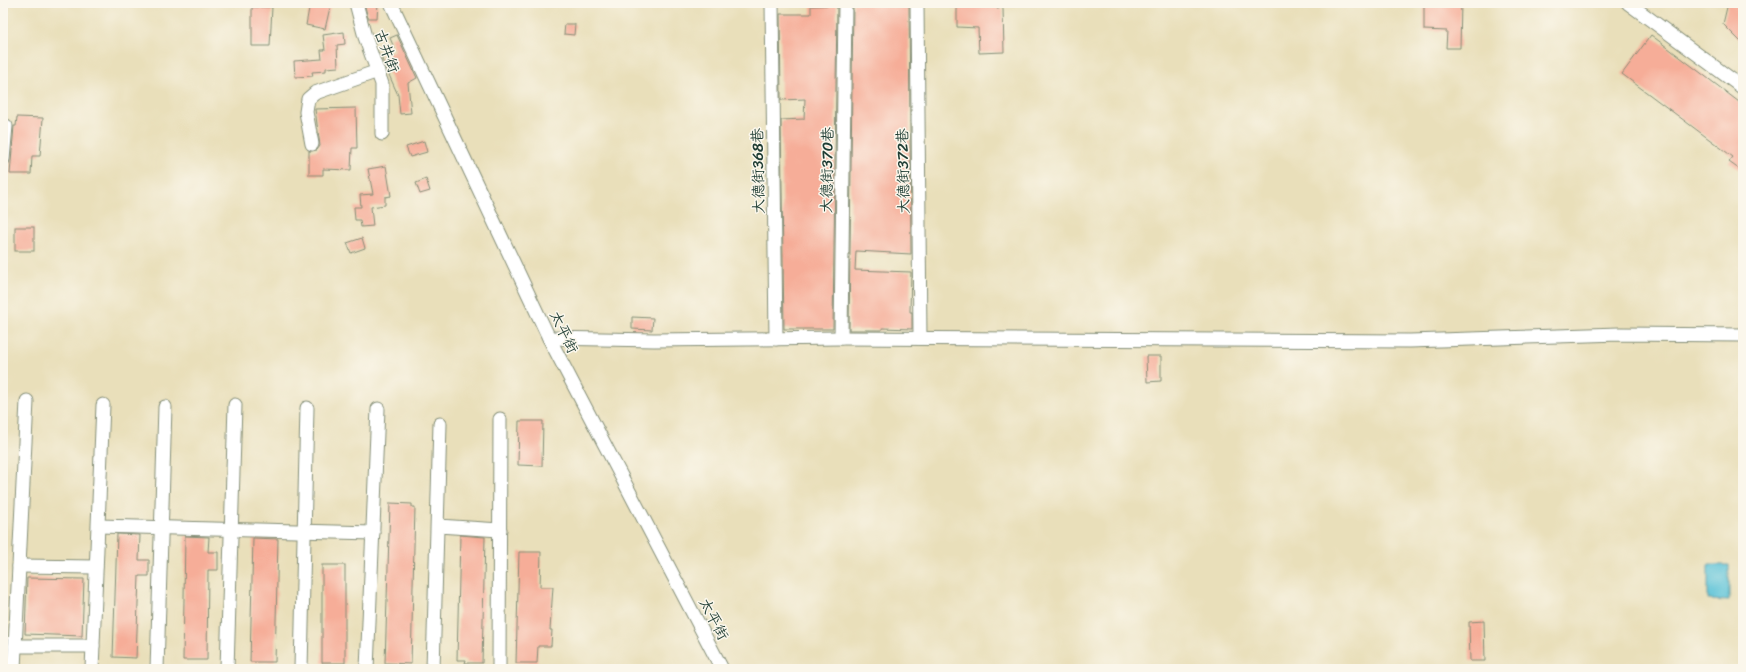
<svg xmlns="http://www.w3.org/2000/svg" width="1746" height="672" font-family="Sriracha,'LXGW WenKai TC',sans-serif">
  <style>
    .water { fill: #5bc3d8; stroke: #3d8086 }
    .building { fill: #f6ad98 }
    .lines { fill: none; stroke-linecap: round; stroke-linejoin: round }
    .minor-casing { stroke: #848e77; stroke-width: 15 }
    .minor { stroke: #fff; stroke-width: 13 }
    .labels { text-anchor: middle; dominant-baseline: central; stroke-width: 3; stroke-linejoin: round; paint-order: stroke }
    .street-label { font-size: 15px; fill: #1f3d34; stroke: #fbf7ec }
  </style>
  <rect width="100%" height="100%" fill="#fbf7ec"/>
  <filter id="ink" filterUnits="userSpaceOnUse"><feTurbulence type="fractalNoise" baseFrequency=".025" numOctaves="2"/><feDisplacementMap in="SourceGraphic" scale="8" xChannelSelector="R" yChannelSelector="G"/><feConvolveMatrix kernelMatrix="1 2 1 2 8 2 1 2 1" color-interpolation-filters="sRGB"/></filter>
  <filter id="wash" filterUnits="userSpaceOnUse"><feTurbulence type="fractalNoise" baseFrequency=".012" numOctaves="4" result="noise"/><feDisplacementMap in="SourceGraphic" scale="16" xChannelSelector="R" yChannelSelector="G"/><feGaussianBlur stdDeviation="0.9" result="paint"/><feColorMatrix in="noise" values="0 0 0 0 0 0 0 0 0 0 0 0 0 0 0 0 0 1.4 0 .05"/><feComposite in="paint" operator="in"/></filter>
  <g filter="url(#wash)">
    <rect width="100%" height="100%" fill="#e9dfba"/>
    <path class="water" d="M1708,565H1729V601L1708,600Z"/>
    <g id="blocks">
      <g class="building">
        <path d="M310,3H331L325,29L306,25Z"/>
        <path d="M364,3H378L377,18H368Z"/>
        <path d="M853,3H909L911,254L856,251L855,270L911,272L910,312H912V329L882,328V330H849Z"/>
        <path d="M957,3H997V9L1003,8L1004,52L979,53L978,28L957,27Z"/>
        <path d="M1427,3H1461L1460,48H1446L1447,31L1424,30V6H1427Z"/>
        <path d="M1728,3H1743V44L1723,24Z"/>
        <path d="M837,5L833,329H784L781,120L804,119L805,99L781,100L780,14H811V6Z"/>
        <path d="M252,7H272L270,46H252Z"/>
        <path d="M565,24H575L574,35L564,34Z"/>
        <path d="M344,32L345,44L337,45L338,67L326,68V71L312,72L313,76L295,77L294,61L322,59L321,50H325L323,35Z"/>
        <path d="M397,35L417,78L408,83L411,113L400,114L398,95L381,57L395,50L390,38Z"/>
        <path d="M1651,35L1743,105V172L1729,162L1733,157L1622,74Z"/>
        <path d="M356,108L357,148H352L351,170L323,169V175H309V151L317,150L320,146L315,109Z"/>
        <path d="M17,117L43,118L40,156H32L31,174H10L14,126H16Z"/>
        <path d="M424,141L427,152L410,157L406,147Z"/>
        <path d="M386,166L391,196L385,197V205L371,207L373,226L361,227L360,220H355L354,207H361L360,195L373,194L368,169Z"/>
        <path d="M426,179L430,191L420,194L416,183Z"/>
        <rect x="15" y="227" width="19" height="24"/>
        <path d="M362,238L365,248L351,253L347,243Z"/>
        <path d="M632,317L653,318L652,330L632,329Z"/>
        <path d="M1146,356H1161V381L1147,382Z"/>
        <path d="M519,421H543L542,466L518,465Z"/>
        <path d="M390,503L412,504V507H415L411,664L385,663Z"/>
        <path d="M117,534L140,535L139,560H149V576H139L136,658L113,657Z"/>
        <path d="M460,535L485,537L482,663H465L466,660H457Z"/>
        <path d="M185,536L209,537L208,552H218V570H208L207,660H183Z"/>
        <path d="M253,538L278,539L275,662H250Z"/>
        <path d="M519,552H541L540,587H553L550,630H552L551,646H538L537,663H516Z"/>
        <rect x="322" y="565" width="23" height="98"/>
        <path d="M27,578L84,579L82,636L25,634Z"/>
        <path d="M1484,621L1485,661H1470L1469,622Z"/>
      </g>
    </g>
  </g>
  <g filter="url(#ink)">
    <use href="#blocks" fill-opacity="0" stroke="#848e77" stroke-width="1"/>
    <g class="lines">
      <g class="minor-casing">
        <g id="minor">
          <path d="M356,3L365,37L382,84V134"/>
          <path d="M391,3L549,338L722,669"/>
          <path d="M772,3L776,339"/>
          <path d="M917,3L920,338"/>
          <path d="M1628,3L1743,88"/>
          <path d="M312,144L306,112L308,99L315,93L378,71"/>
          <path d="M3,159L6,126"/>
          <path d="M549,338L654,340L841,338L1410,341L1619,334L1743,335"/>
          <path d="M841,338L845,3"/>
          <path d="M99,526L373,533"/>
          <path d="M438,526L500,530"/>
          <path d="M19,566L96,567"/>
          <path d="M15,646H93"/>
          <path d="M14,669L27,401"/>
          <path d="M92,669L103,405"/>
          <path d="M157,669L165,407"/>
          <path d="M227,669L235,405"/>
          <path d="M301,669L307,408"/>
          <path d="M367,669L378,409"/>
          <path d="M433,669L440,424"/>
          <path d="M499,669L500,419"/>
        </g>
      </g>
      <use href="#minor" class="minor"/>
    </g>
  </g>
  <g class="labels">
    <g class="street-label">
      <text transform="translate(387 51) rotate(70)">古井街</text>
      <text transform="translate(827 170) rotate(-89)">大德街370巷</text>
      <text transform="translate(758 171) rotate(-91)">大德街368巷</text>
      <text transform="translate(903 171) rotate(-91)">大德街372巷</text>
      <text transform="translate(564 332) rotate(64)">太平街</text>
      <text transform="translate(714 619) rotate(62)">太平街</text>
    </g>
  </g>
  <rect width="1746" height="672" fill="none" stroke="#fbf7ec" stroke-width="16"/>
</svg>
